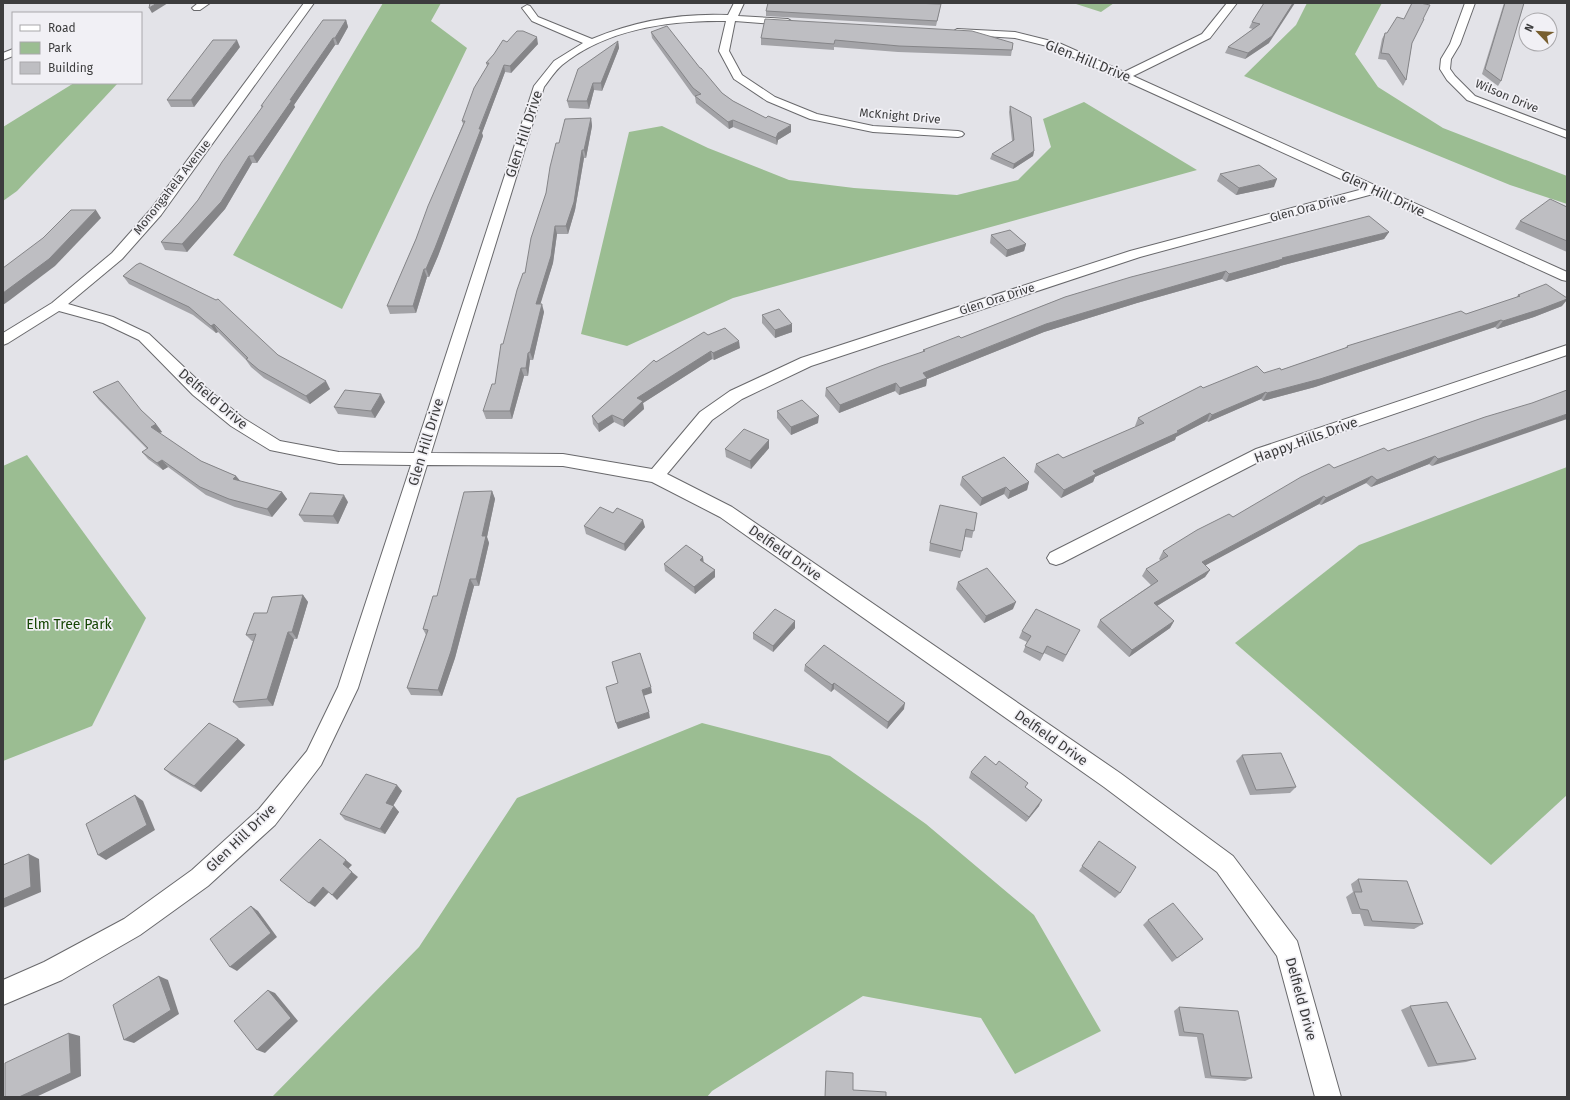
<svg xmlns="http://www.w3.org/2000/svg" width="1570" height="1100" font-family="'Fira Sans',sans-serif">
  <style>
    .green { fill: #9bbd92 }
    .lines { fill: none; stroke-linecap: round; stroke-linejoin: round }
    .minor-casing { stroke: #69696c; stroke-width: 2 }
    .minor { fill: #fff; fill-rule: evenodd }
    .wall { fill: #a3a3a7 }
    .shaded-wall { fill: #858588 }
    .building { fill: #bebec2; stroke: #858588 }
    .labels { text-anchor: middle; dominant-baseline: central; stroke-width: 3.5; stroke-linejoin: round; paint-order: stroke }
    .far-street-label { font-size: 12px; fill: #3c3c3d; stroke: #f1f0f5 }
    .street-label { font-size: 14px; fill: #3c3c3d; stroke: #f1f0f5 }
    .park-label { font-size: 14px; fill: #174605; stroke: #f1f0f5 }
  </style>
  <rect width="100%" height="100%" fill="#e3e3e8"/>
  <g class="green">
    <path d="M383,3H441L431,21L467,48L342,309L233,255Z"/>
    <path d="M1073,3H1114L1101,12Z"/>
    <path d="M1307,3H1382L1355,54L1378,87L1443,128L1567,176V204L1510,185L1244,76L1296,25Z"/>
    <path d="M74,83H118L17,191L3,201V127Z"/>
    <path d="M1084,102L1197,170L733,298L627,346L581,334L629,132L662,126L708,148L789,180L854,188L957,195L1018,180L1051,147L1043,119Z"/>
    <path d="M27,455L146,618L92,726L3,761V466Z"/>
    <path d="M1567,467V795L1491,865L1235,643L1359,545Z"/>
    <path d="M702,723L830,756L926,824L1034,915L1101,1031L1015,1074L981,1018L863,996L712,1091L707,1097H272L419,947L517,798Z"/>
  </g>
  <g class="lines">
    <g class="minor-casing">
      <g id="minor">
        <path d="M198,3H210L200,10H194L192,8Z"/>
        <path d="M304,3H314L161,215L122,259L68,304L113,317L149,334L205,387L243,418L280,441L339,452L414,453L534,86L554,61L583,43L532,21L522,8L527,5L530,6L538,17L592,39C634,21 682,13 728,15L734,3H744L738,16L788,19L793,22L788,25L735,21L729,51L742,75L775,97L817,114L873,126L958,131L962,132L964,134L962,136L958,137L873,132L810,119L767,101L734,79L719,51L726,21C670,20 606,29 562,65C555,71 550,79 544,87L431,453L563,454L652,469L700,412L730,391L801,358L1130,251L1363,189L1051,47L1015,38L953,34L952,32L957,29L1015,32L1059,43L1124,72L1202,34L1227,3H1237L1210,38L1133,76L1567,272V281L1562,280L1373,194L1140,257L811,366L742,399L712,420L667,474L732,507L1120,773L1233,856L1297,941L1341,1097H1315L1277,956L1217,872L1104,787L720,517L652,482L563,466L427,465L358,688L321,765L275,825L208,886L140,935L62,980L3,1005V980L44,962L124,919L192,870L259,809L307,751L338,687L411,465L339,464L270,450L231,426L193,395L139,340L103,323L59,311L8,343L3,345V333L52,303L112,253L151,209Z"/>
        <path d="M1465,3H1475L1460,44L1451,59L1450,69L1455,76L1475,96L1567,131V138L1467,100L1447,80L1440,69L1441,59L1450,44Z"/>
        <path d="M13,49V56L3,60V53Z"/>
        <path d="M1567,345V355L1268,457L1062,563L1056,565L1050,563L1047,558L1050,553L1256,449Z"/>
      </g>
    </g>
    <use href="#minor" class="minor"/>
  </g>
  <g class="wall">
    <path d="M1264,3L1269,43L1245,59L1225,53L1228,47L1253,29L1249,28L1252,22Z"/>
    <path d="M1504,3H1524L1501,81L1498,86L1482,74Z"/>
    <path d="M940,9L936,26L766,16V11Z"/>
    <path d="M1404,19H1423L1412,43L1406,80L1403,86L1386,60L1378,59L1382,39L1385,33H1387Z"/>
    <path d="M346,20L348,27L338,45H335L294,105L295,107L257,163H252L225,209L187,252L165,250L161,242L179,223L198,200L262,107L261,106Z"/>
    <path d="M651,32L700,68L722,93L733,101L791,132L778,140L777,145L733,127L729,129L696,103L695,97L693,95L652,38Z"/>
    <path d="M761,38L1013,43L1011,56L898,52L834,47V50L761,45Z"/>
    <path d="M618,41L619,48L602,91L594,90L589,109L569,108L567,101Z"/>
    <path d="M507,42L538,44L511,73L505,72L482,133L483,136L438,256L429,277H427L416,313L390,314L387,306L416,239L463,124L462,121L487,66L486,63Z"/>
    <path d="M240,47L194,107H171L167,100Z"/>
    <path d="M1010,106L1034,151L1033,156L1013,169L990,159L992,154L1012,141L1009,112Z"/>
    <path d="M591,118L592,126L586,158H584L575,210L568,234H557L553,263L540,304L544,312L533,360H530L528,376H524L512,419H486L483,411L495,384L503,344L525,273L559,143Z"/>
    <path d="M1220,174L1274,187L1236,195L1217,181Z"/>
    <path d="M1567,207V252L1515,229L1520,221Z"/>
    <path d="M1389,232L1384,239L1280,266L1279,267L1226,282L1222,279L1137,303L1044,332L927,379L926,386L899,395L895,391L839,413L825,396L826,388L923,352V350L961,338L1065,297Z"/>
    <path d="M991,235L1026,244L1024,251L1006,257L990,243Z"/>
    <path d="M136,265L278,355L330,389L310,404L264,378L251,367L246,360L218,332L216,333L193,315L129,284L123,276Z"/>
    <path d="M1518,295L1562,306L1534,317L1497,329L1495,327L1315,387L1263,401L1261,399L1208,422L1207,421L1176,437L1175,440L1095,477L1093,482L1061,498L1034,472L1036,464L1063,458L1136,427L1135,426L1138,418L1203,388L1264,373L1281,370L1345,348L1347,346L1466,314L1516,298Z"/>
    <path d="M762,315L792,332L775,338L762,323Z"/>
    <path d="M708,335L740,348L714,360L712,359L643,403L644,409L624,427L614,422L599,432L593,424L592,416L656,362Z"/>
    <path d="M93,392L141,410L156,424L162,432L159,433L201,461L236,476L240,481L282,492L287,499L272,517L235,507L206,495L168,467L163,470L148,459L142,452L147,449L99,400Z"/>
    <path d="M385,402L375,418L338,414L334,407Z"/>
    <path d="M777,411L818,423L791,435L777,418Z"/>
    <path d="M1485,417L1432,466L1429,464L1371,487L1366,483L1321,505L1319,504L1205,565L1210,570L1205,577L1157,606L1174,621L1170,628L1129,657L1097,627L1100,620L1151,585L1142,576L1146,569L1161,561L1159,559L1163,551L1334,468L1388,451Z"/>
    <path d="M769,440V448L751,469L726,457L725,449Z"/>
    <path d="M962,477L1029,482L1027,490L1008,499L1004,494L980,506L960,485Z"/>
    <path d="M492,491L495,499L487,537L489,543L479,586H474L455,658L442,696L411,695L407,688L426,635L423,629L437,596Z"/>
    <path d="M348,502L338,524L304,522L299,515Z"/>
    <path d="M613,513L645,527L625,551L586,534L584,526Z"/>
    <path d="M977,513L972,538L965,537L960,558L929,551L930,543Z"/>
    <path d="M704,562L715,570V577L695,594L665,571L664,564Z"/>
    <path d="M958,582L1013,609L984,623L956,589Z"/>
    <path d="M303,595L308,602L297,639H294L273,706L239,708L233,702L253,641H252L246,635L267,613Z"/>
    <path d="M795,621V628L773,652L753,639V633Z"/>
    <path d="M1022,631L1076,637L1063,662L1044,653L1040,661L1023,652L1027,642L1019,638Z"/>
    <path d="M805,665L904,709L887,729L834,689L831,692L804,671Z"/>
    <path d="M238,739L245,745L201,792L171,775L164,769Z"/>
    <path d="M1242,755L1296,787L1290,793L1250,795L1236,761Z"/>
    <path d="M971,772L1026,788L1039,806L1026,822L969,778Z"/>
    <path d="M402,791L393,806H394L399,812L385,834L345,820L340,814Z"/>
    <path d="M1095,846L1120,893L1115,898L1079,871Z"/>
    <path d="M1358,879L1423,924L1414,929L1364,926L1360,914H1352L1346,897L1353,892L1351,884Z"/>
    <path d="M1148,920L1203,939L1172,962L1143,925Z"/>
    <path d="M1410,1006L1476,1059L1466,1062L1428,1067L1401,1010Z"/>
    <path d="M1179,1007L1252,1078L1245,1081L1205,1078L1197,1037L1179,1036L1174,1011Z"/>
  </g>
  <g class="shaded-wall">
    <path d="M157,3H168L152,13L149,8Z"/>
    <path d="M1293,3H1295L1269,43L1245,59L1248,53Z"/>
    <path d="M346,20L348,27L338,45L335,38Z"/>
    <path d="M537,37L538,44L511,73L510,66Z"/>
    <path d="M333,38L335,45L294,105L295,107L257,163L253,156L290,100Z"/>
    <path d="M237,40L240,47L194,107L191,100Z"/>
    <path d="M618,41L619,48L602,91L601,83Z"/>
    <path d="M504,65L505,72L482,133L483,136L438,256L429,277L426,269Z"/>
    <path d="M593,83L594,90L589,109L587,101Z"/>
    <path d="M591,118L592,126L586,158L584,150Z"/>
    <path d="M733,120V127L729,129L728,122Z"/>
    <path d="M791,125V132L778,140L777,145L776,138L778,133Z"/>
    <path d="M582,150L584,158L575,210L568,234L566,226Z"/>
    <path d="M1034,151L1033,156L1013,169L1014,164Z"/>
    <path d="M249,156L252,163L225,209L187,252L182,244Z"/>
    <path d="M1277,179L1274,187L1236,195L1239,188Z"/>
    <path d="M96,210L101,218L55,266L10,300L3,305V293Z"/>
    <path d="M555,226L557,234L553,263L538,312L536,304Z"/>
    <path d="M1389,232L1384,239L1280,266L1279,267L1226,282L1229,274L1282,258Z"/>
    <path d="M1026,244L1024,251L1006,257L1007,250Z"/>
    <path d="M424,269L427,277L416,313L413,306Z"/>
    <path d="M1226,271L1222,279L1137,303L1044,332L927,379L926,386L899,395L900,388L923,373L1046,324L1140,296Z"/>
    <path d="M1567,299V300L1562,306L1534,317L1497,329L1503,321Z"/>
    <path d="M542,304L544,312L533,360L530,352Z"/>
    <path d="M1501,320L1495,327L1315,387L1263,401L1267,393Z"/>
    <path d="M214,324L218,332L216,333L211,326Z"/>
    <path d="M792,324V332L775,338V330Z"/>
    <path d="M739,341L740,348L714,360L713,353Z"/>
    <path d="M711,351L712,359L643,403L644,409L624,427L623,420L637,398Z"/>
    <path d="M528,353L530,360L528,376L526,368Z"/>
    <path d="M521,368L524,376L512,419L510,411Z"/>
    <path d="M326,381L330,389L310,404L306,396Z"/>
    <path d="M896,383L895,391L839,413L840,405Z"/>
    <path d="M1266,392L1261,399L1208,422L1212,415Z"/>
    <path d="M381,394L385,402L375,418L371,411Z"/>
    <path d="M1210,413L1207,421L1176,437L1175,440L1095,477L1093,482L1061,498L1064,490L1093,471L1177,431Z"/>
    <path d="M1567,414V419L1432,466L1438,459Z"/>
    <path d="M612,415L614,422L599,432L598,424Z"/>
    <path d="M819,416L818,423L791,435V427Z"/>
    <path d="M156,424L162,432L156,434L151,427Z"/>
    <path d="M769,440V448L751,469L750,461Z"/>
    <path d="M1435,456L1429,464L1371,487L1377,480Z"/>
    <path d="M162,460L168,467L163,470L157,463Z"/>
    <path d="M236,476L242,483L233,479Z"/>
    <path d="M1372,476L1366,483L1321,505L1326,498Z"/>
    <path d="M1029,482L1027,490L1008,499L1010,491Z"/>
    <path d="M1006,487L1004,494L980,506L982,498Z"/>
    <path d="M492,491L495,499L487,537L489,543L479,586L476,579L482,536Z"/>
    <path d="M282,492L287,499L272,517L267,509Z"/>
    <path d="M344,495L348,502L338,524L333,516Z"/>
    <path d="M1324,496L1319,504L1197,570L1202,562Z"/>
    <path d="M643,520L645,527L625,551L624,544Z"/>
    <path d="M703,557L704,564L700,560Z"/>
    <path d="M715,570V577L695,594L694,587Z"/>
    <path d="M1210,570L1205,577L1150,610L1154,603Z"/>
    <path d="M470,579L474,586L455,658L442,696L438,690Z"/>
    <path d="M303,595L308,602L297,639L292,632Z"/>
    <path d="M1016,602L1013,609L984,623L986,616Z"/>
    <path d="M795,621V628L773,652V646Z"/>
    <path d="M1174,621L1170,628L1129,657L1132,650Z"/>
    <path d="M288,632L294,639L273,706L267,699Z"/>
    <path d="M1047,646L1044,653L1040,661L1043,654Z"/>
    <path d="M834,683V689L831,692L832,685Z"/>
    <path d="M651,687L652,693L643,696L642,690Z"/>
    <path d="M905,703L904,709L887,729L888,722Z"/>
    <path d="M649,712L650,718L618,729L616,723Z"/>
    <path d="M238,739L245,745L201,792L194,786Z"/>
    <path d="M397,785L402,791L391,809L386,803Z"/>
    <path d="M135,795L143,801L155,830L106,860L98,855Z"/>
    <path d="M1042,800L1039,806L1026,822L1029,817Z"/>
    <path d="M394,806L399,812L385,834L380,829Z"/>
    <path d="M29,854L39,859L41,892L3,908V899Z"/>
    <path d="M346,860L352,865L348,869L343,864Z"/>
    <path d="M352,872L358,877L337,900L332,895Z"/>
    <path d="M323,887L329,892L315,907L309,903Z"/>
    <path d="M251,906L258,911L277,937L237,971L230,967Z"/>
    <path d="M159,976L168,980L179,1014L134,1043L124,1040Z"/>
    <path d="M268,990L275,993L298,1021L265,1053L257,1050Z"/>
    <path d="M69,1033L80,1036L81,1076L36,1097H19Z"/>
  </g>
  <g class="building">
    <path d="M150,3H157L149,8Z"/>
    <path d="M768,3H911L941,4L937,21L766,11Z"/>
    <path d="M1264,3H1293L1272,36L1248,53L1228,47L1260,24L1252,22Z"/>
    <path d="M1412,3H1420L1430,5L1423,19H1424L1412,43L1406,80L1389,54L1381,53L1385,33H1387L1397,17L1404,19Z"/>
    <path d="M1505,3H1524L1501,81L1485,69Z"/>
    <path d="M765,19L972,31L1013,43L1012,50L899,46L835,40L834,44L761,38Z"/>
    <path d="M323,20H346L335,38H333L290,100H292L253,156H249L221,202L182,244L161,242L179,223L198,200L222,162L263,106H261Z"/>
    <path d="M667,26L700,68H701L722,93L733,101L766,118L768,116L791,125L778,133L776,138L733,120L728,122L695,96L701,94L693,88L651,32Z"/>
    <path d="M517,31H523L537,37L510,66L504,65L479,129H481L435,248L426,269H424L413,306H387L416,239L428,206L465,121H462L474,88L489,63H486L494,54L503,40L507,42Z"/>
    <path d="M213,40H237L191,100H167Z"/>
    <path d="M618,41L601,83H593L587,101H567L578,69Z"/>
    <path d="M1010,106L1031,117L1034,151L1014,164L992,154L1014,140Z"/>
    <path d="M591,118L584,150H582L574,202L566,226H555L551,256L536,304H542L530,352L528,353L526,368H521L510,411H483L492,384H495L501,344H503L517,290L523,273H525L531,238L546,193L550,167L556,143H559L565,119Z"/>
    <path d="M1259,165L1277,179L1239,188L1220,174Z"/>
    <path d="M1550,199L1567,207V241L1520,221Z"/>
    <path d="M71,210H96L49,259L3,293V268L43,238Z"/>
    <path d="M1369,216L1389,232L1282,258L1283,259L1229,274L1226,271L1140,296L1046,324L923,373L927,378L900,388L896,383L840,405L826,388L881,366L925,351L923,350L959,336L961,338L1065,297L1131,277Z"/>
    <path d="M1010,230L1026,244L1007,250L991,235Z"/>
    <path d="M140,263L216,300L218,299L278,355L326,381L306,396L259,370L246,359L248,358L214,324L211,326L189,307L123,276L136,265Z"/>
    <path d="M1546,284L1567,298V299L1541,309L1503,321L1501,320L1320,379L1267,393L1266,392L1212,415L1210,413L1177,431L1179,432L1093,471L1096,474L1064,490L1036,464L1058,454L1063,458L1144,423L1138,418L1201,386L1203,388L1257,366L1264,373L1280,368L1281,370L1348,347L1347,346L1461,311L1466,314L1520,296L1518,295Z"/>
    <path d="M779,309L792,324L775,330L762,315Z"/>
    <path d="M725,328L739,341L713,353L711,351L637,398L643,401L623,420L612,415L598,424L592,416L654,360L656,362L704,332L708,335Z"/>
    <path d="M118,381L141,410L156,424L151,427L201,461L236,476L233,479L282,492L267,509L229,499L200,487L162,460L157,463L142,452L148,448L93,392Z"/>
    <path d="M345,390L381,394L371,411L334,407Z"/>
    <path d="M1567,390V414L1438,459L1435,456L1377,480L1372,476L1326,498L1324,496L1202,562L1210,570L1154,603L1174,621L1132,650L1100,620L1158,581L1146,569L1168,556L1163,551L1197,530L1229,514L1233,517L1301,477L1329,464L1334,468L1384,448L1388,451L1485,417L1532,403Z"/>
    <path d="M802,400L819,416L791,427L777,411Z"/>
    <path d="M744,429L769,440L750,461L725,449Z"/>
    <path d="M1004,457L1029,482L1010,491L1006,487L982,498L962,477Z"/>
    <path d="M492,491L482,536H486L476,579H470L451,651L438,690L407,688L428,630L423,629L433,596H437L464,492Z"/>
    <path d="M310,493L344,495L333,516L299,515Z"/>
    <path d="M940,505L977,513L974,531L966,529L962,551L930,543Z"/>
    <path d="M600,507L613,513L617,508L643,520L624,544L584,526Z"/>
    <path d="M686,545L703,557L700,560L715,570L694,587L664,564Z"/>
    <path d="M987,568L1016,602L986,616L958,582Z"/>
    <path d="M303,595L292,632H288L267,699L233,702L256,634L246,635L254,613H267L272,597Z"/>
    <path d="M775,609L795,621L773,646L753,633Z"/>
    <path d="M1036,609L1080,630L1066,655L1047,646L1043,654L1025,646L1031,636L1022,631Z"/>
    <path d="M824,645L905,703L888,722L834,683L832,685L805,665Z"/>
    <path d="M640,653L651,687L642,690L649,712L616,723L606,687L618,683L612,662Z"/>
    <path d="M209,723L238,739L194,786L164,769Z"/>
    <path d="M1281,753L1296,787L1256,790L1242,755Z"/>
    <path d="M985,756L996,765L999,761L1028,783L1025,787L1042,800L1029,817L971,772Z"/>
    <path d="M366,774L397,785L386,803L394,806L380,829L340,814Z"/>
    <path d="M135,795L147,825L98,855L86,824Z"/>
    <path d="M320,839L346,860L343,864L352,872L332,895L323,887L309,903L280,880Z"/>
    <path d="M1099,841L1136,867L1120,893L1082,866Z"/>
    <path d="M29,854L31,887L3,899V865Z"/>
    <path d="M1358,879L1407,881L1423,924L1372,921L1368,910L1360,909L1354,892H1362Z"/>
    <path d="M1173,903L1203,939L1177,958L1148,920Z"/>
    <path d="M251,906L271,933L230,967L210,939Z"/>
    <path d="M159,976L171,1010L124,1040L113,1005Z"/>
    <path d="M268,990L291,1018L257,1050L234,1021Z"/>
    <path d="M1447,1002L1476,1059L1437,1064L1410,1006Z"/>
    <path d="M1179,1007L1238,1011L1252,1078L1211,1076L1203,1034L1184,1032Z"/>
    <path d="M69,1033L71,1073L19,1097H5V1063Z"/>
    <path d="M826,1071L853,1073V1090L886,1092V1097H825Z"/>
  </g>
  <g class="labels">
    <g class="far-street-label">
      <text transform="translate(1507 96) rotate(23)">Wilson Drive</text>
      <text transform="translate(900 116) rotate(5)">McKnight Drive</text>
      <text transform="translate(172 187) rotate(-52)">Monongahela Avenue</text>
      <text transform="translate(1308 208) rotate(-15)">Glen Ora Drive</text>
      <text transform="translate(997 299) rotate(-18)">Glen Ora Drive</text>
    </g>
    <g class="street-label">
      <text transform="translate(1088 61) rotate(22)">Glen Hill Drive</text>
      <text transform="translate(524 134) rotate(-72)">Glen Hill Drive</text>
      <text transform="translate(1383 194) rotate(25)">Glen Hill Drive</text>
      <text transform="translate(213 399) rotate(40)">Delfield Drive</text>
      <text transform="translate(1306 440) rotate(-20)">Happy Hills Drive</text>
      <text transform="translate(426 442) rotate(-73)">Glen Hill Drive</text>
      <text transform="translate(785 553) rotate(35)">Delfield Drive</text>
      <text transform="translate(1051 738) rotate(35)">Delfield Drive</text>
      <text transform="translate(241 838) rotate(-44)">Glen Hill Drive</text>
      <text transform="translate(1301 999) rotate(75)">Delfield Drive</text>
    </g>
    <g class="park-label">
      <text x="69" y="624">Elm Tree Park</text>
    </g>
  </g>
  <rect width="1570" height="1100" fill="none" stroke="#3c3c3d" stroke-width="8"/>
  <rect x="12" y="12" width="130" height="72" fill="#f1f0f5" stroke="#a9a8ab"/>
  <rect x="20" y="25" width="20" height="6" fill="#ffffff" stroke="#a9a8ab"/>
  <text x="48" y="32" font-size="12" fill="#3c3c3d">Road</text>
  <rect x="20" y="42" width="20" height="12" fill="#9bbd92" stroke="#a9a8ab"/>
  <text x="48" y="52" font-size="12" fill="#3c3c3d">Park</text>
  <rect x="20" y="62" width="20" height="12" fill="#bebec2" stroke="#a9a8ab"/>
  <text x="48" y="72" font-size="12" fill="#3c3c3d">Building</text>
  <g transform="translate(1538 32) rotate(295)"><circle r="19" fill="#f1f0f5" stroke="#a9a8ab"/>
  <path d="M0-3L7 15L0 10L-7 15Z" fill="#775e2f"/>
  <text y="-6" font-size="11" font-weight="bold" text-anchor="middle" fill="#3c3c3d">N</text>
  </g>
</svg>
